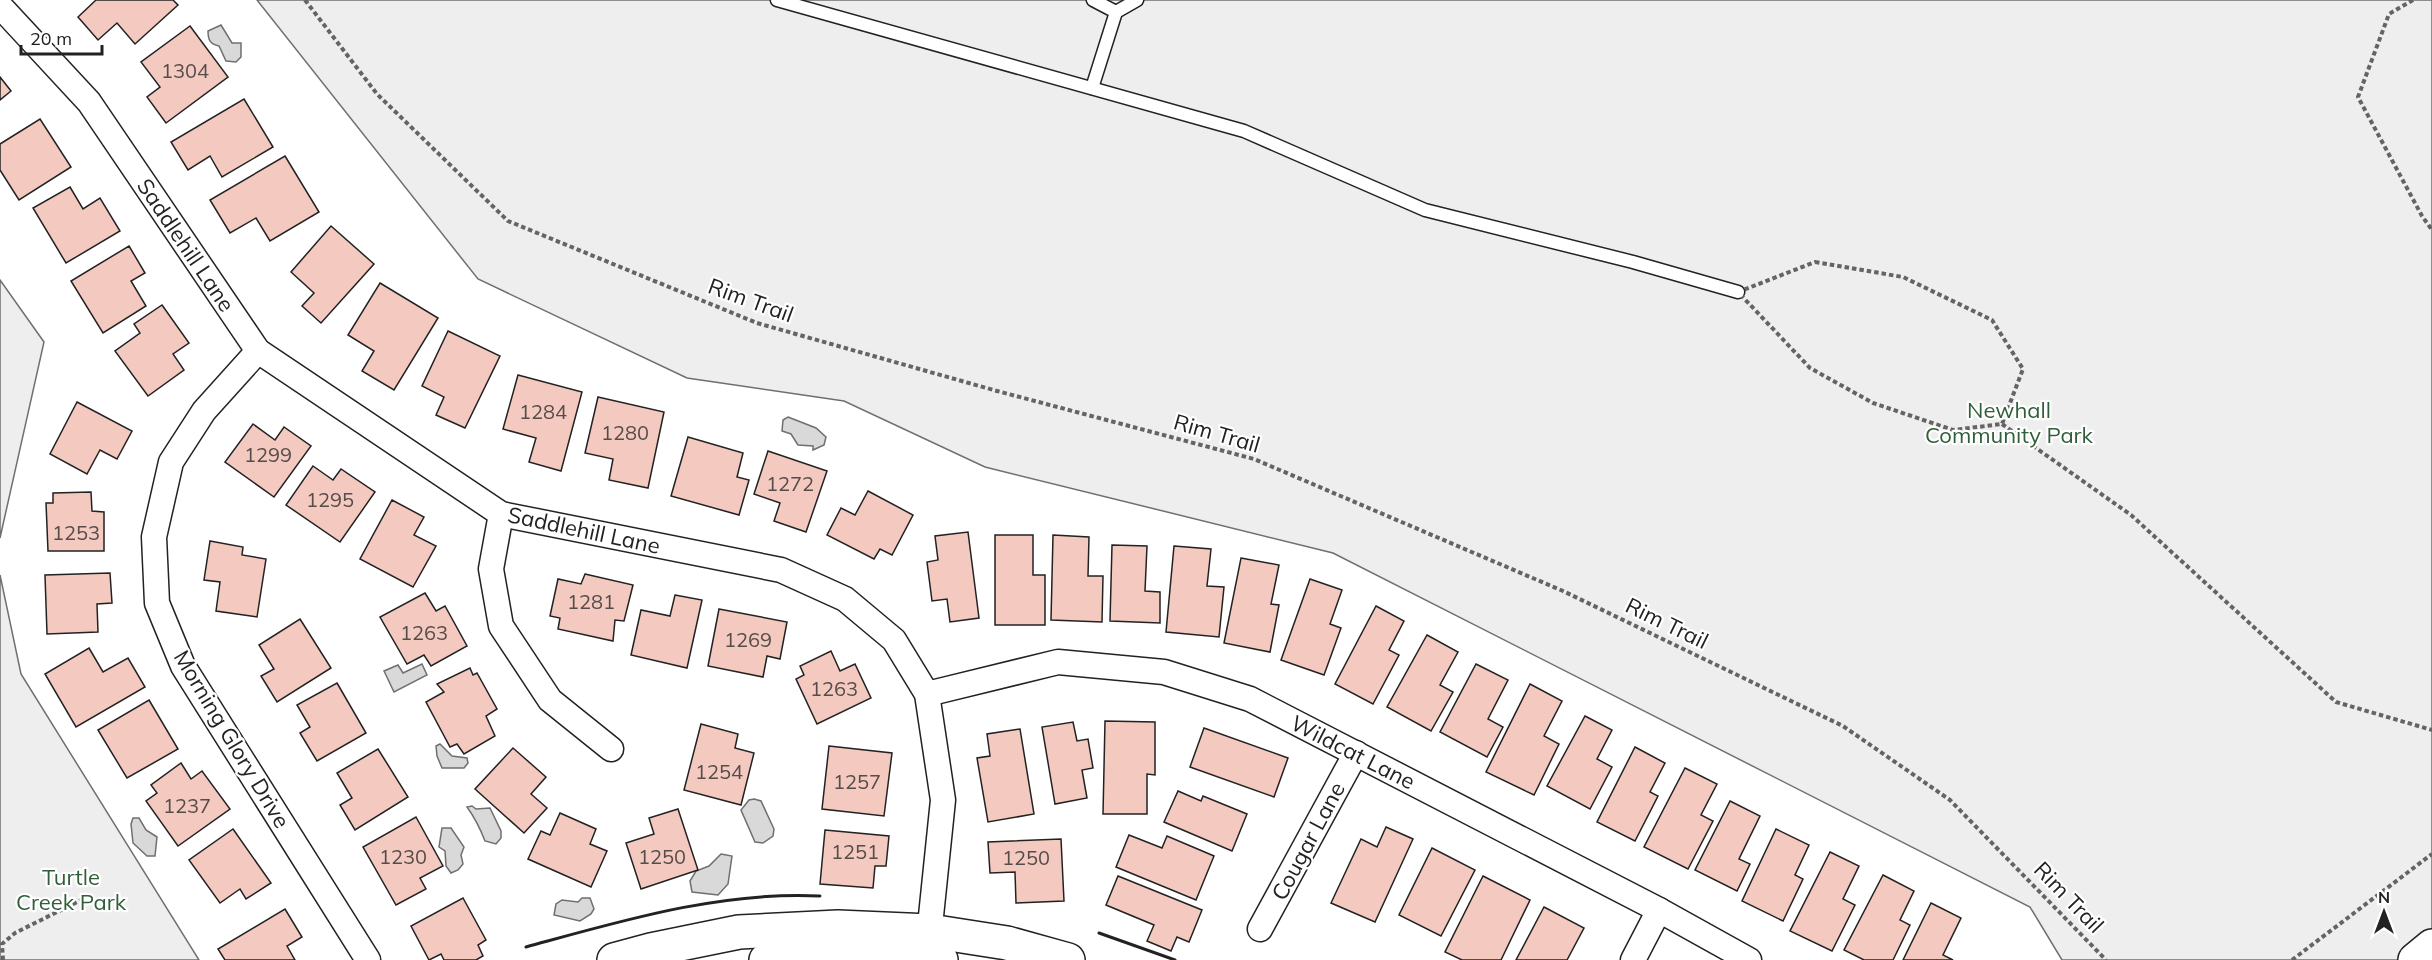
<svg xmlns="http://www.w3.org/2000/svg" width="2432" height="960" font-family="Mulish,sans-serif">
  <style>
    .green { fill: #eee; stroke: #6f6f6f; stroke-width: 1.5 }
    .water { fill: #d9d9d9; stroke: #6f6f6f; stroke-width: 1.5 }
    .building { fill: #f3c9c0; stroke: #222; stroke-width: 1.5 }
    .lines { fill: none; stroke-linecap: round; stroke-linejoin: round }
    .lane-casing { stroke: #222; stroke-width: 15 }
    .street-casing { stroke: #222; stroke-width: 27 }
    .secondary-casing { stroke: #222; stroke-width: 36 }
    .path { stroke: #646464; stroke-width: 4; stroke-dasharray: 4.5 3; stroke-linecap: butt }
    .lane { stroke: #fff; stroke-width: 12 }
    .street { stroke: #fff; stroke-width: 24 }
    .secondary { stroke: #fff; stroke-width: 33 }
    .wall { stroke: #222; stroke-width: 3 }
    .labels { text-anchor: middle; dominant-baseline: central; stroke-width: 4.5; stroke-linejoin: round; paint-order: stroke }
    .number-label { font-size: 20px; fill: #564c4a }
    .street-label { font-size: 22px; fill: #222; stroke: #fff }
    .park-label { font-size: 22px; fill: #2f5e38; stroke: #fff }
  </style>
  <rect width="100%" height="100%" fill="#fff"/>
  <g class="green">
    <path d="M257,0H2432V960H2062L2030,907L1333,553L985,467L844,401L687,378L478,279Z"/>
    <path d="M0,280L44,342L0,538Z"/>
    <path d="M0,575L21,674L199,960H0Z"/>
  </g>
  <g class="water">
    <path d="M221,25L232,43H241V57L236,62L226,61L219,46C210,44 208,40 208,31Z"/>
    <path d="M788,417L816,428L826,437L824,445L813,450V446L798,445L791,434L782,431L783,420Z"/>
    <path d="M422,664L427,675L394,692L384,671L398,665L403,673Z"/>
    <path d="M440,744L452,756L467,758L468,763L464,768H442L437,756L436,746Z"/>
    <path d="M754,799L761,801L774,829L773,836L763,843L755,842L741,810L749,800Z"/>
    <path d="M472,806L476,809L490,808L501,831V838L496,844L485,841C480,828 475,818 467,807Z"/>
    <path d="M133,818H139L146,830L157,837L155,856H147L133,843L131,824Z"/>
    <path d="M442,828H451L464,847L461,855L463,864L458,870L451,873L446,866L445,851L439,847Z"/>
    <path d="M721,854L732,856L728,884L718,895L692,892L690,881L696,871L709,866Z"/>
    <path d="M582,898H590L594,909L591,914L580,921L554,915L556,904L562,900L578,902Z"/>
  </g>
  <g class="building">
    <path d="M96,0H173L178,5L135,44L117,23L98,40L78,17Z"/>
    <path d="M190,26L228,77L166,123L147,97L160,87L141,62Z"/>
    <path d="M0,77L11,91L0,100Z"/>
    <path d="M244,99L273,147L222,177L210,156L188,170L171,142Z"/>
    <path d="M40,119L71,167L19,200L0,170V144Z"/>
    <path d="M285,156L319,212L270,241L256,218L230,233L210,200Z"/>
    <path d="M70,187L83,209L100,198L120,231L66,263L33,208Z"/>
    <path d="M331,226L374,264L321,323L302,306L314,293L291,272Z"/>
    <path d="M129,246L145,273L131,281L146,306L103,333L71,281Z"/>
    <path d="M380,283L438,318L394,390L362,371L374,351L348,335Z"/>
    <path d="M162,305L189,343L173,354L184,370L148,396L115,351L140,333L134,324Z"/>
    <path d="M448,331L500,356L465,428L436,415L444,397L422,386Z"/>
    <path d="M518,375L582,392L561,471L529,462L536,438L503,429Z"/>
    <path d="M598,397L664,412L648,488L609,480L613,459L585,453Z"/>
    <path d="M77,402L132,431L117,459L100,450L87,474L50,454Z"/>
    <path d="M253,424L275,440L284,427L311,446L274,497L225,462Z"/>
    <path d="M688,437L743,453L737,477L749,480L739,515L671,496Z"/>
    <path d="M768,451L827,471L806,532L774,521L780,503L754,494Z"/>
    <path d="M313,466L333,480L341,469L375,492L340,542L286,505Z"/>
    <path d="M868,491L913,515L892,555L880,549L874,559L827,535L841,508L855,515Z"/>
    <path d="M91,492L92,511L104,512V551H48L46,503H53V493Z"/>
    <path d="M392,500L424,517L414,535L436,546L413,587L360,559Z"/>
    <path d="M968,532L979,618L950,622L947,599L932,601L927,562L938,560L935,536Z"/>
    <path d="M995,535H1033V575H1045V625H995Z"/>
    <path d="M1053,535L1089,537L1088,576H1103L1102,622L1051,620Z"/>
    <path d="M210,541L243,547L242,555L266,559L257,617L216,611L220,582L204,580Z"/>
    <path d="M1112,545L1147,546L1145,591L1160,592V623L1110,621Z"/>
    <path d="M1174,546L1211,549L1207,586L1224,587L1219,637L1166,632Z"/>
    <path d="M1241,558L1279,565L1271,604L1279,605L1270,652L1224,643Z"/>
    <path d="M110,573L112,603L97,604L98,632L47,634L45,575Z"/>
    <path d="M585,574L633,585L624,621L615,620L613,641L558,629L560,618L550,616L558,579L581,584Z"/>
    <path d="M1310,579L1342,590L1330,624L1341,628L1324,675L1281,660Z"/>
    <path d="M425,593L436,611L445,606L467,646L431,666L424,655L407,664L380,617Z"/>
    <path d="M675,595L702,600L687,668L631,655L641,610L670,616Z"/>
    <path d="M1376,606L1404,621L1389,650L1399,655L1373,704L1335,684Z"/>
    <path d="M719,609L787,622L780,659L767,656L763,677L708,666Z"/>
    <path d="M300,619L331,668L277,702L261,676L274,669L259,645Z"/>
    <path d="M1427,635L1458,652L1440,685L1453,692L1431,731L1387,707Z"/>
    <path d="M89,648L103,672L128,658L145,687L76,727L45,674Z"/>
    <path d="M831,651L840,671L855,664L871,698L817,724L796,679L804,675L800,666Z"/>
    <path d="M1476,664L1508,680L1488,719L1503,727L1487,757L1440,732Z"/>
    <path d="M470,668L473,675L477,673L497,709L486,716L495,736L464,754L457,744L450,747L426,702L444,692L437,684Z"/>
    <path d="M337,683L366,733L317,761L300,733L310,727L297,705Z"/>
    <path d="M1530,684L1562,701L1544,736L1559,744L1534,795L1486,772Z"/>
    <path d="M149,700L178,749L127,778L98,730Z"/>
    <path d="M1585,716L1612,730L1597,759L1612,767L1590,809L1547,786Z"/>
    <path d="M1105,721L1155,722V775L1147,774V814H1103Z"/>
    <path d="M1073,722L1077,741L1088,739L1093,768L1082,770L1087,798L1055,804L1042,727Z"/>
    <path d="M701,724L738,734L735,748L754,753L741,805L684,790Z"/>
    <path d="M1204,728L1288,758L1274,797L1190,767Z"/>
    <path d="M1020,729L1034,814L988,822L977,758L990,756L987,734Z"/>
    <path d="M829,746L892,753L884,816L822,809Z"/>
    <path d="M1635,747L1665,763L1650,792L1658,796L1635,841L1597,822Z"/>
    <path d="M513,748L546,777L531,794L547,808L524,833L475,789Z"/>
    <path d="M378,749L408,797L355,830L340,805L352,798L337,773Z"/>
    <path d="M181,763L191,779L202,771L230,809L178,846L146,801L157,793L151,785Z"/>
    <path d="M1685,768L1717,784L1701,815L1713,821L1688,869L1644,847Z"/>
    <path d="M1178,791L1201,801L1203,796L1247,814L1232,851L1164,822Z"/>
    <path d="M1730,801L1760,816L1739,859L1750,864L1737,891L1695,870Z"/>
    <path d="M678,809L698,870L641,889L626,843L654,834L649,818Z"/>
    <path d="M560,813L596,829L590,844L607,851L591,887L528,859L541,831L550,835Z"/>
    <path d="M416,817L443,866L420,878L426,889L396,905L363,847Z"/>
    <path d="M1386,827L1413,839L1375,922L1331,903L1361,839L1377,847Z"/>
    <path d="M233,829L271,883L246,899L240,889L220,903L189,860Z"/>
    <path d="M1776,829L1809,845L1795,875L1803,879L1783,921L1742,901Z"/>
    <path d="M825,830L889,836L886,866H875L873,888L820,884Z"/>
    <path d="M1129,835L1162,848L1167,836L1214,856L1196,900L1116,867Z"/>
    <path d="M1061,839L1064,901L1016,903L1015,872L990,873L988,842Z"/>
    <path d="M1432,848L1475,870L1441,936L1399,915Z"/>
    <path d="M1830,852L1859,866L1843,899L1855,905L1832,951L1790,931Z"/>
    <path d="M1883,875L1914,891L1900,920L1910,925L1893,960H1864L1844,950Z"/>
    <path d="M1118,876L1202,910L1189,942L1177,937L1171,951L1147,941L1154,925L1106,905Z"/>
    <path d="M1483,876L1530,900L1501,960H1462L1445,952Z"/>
    <path d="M463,898L486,940L478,945L483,956L476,960H444L441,954L429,960L411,926Z"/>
    <path d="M1931,903L1961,918L1943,955L1953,960H1903Z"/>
    <path d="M1544,907L1584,928L1567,960H1516Z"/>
    <path d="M285,909L302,937L287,946L295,960H225L218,949Z"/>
  </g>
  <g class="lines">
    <g class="lane-casing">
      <g id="lane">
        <path d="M777,0L1244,131L1425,210L1633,262L1738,292"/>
        <path d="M1116,12L1137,0"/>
        <path d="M1092,88L1116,12L1093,0"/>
      </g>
    </g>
    <g class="street-casing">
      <g id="street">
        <path d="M0,6L89,102L258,351L501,514L781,570L845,599L894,640L927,694L943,800L928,945"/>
        <path d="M258,351L204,411L171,462L154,537L157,603L183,666L368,960"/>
        <path d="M501,514L491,569L501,626L550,700L611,749"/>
        <path d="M927,694L1058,662L1164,672L1250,699L1659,910L1749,960"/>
        <path d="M1260,929L1356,753"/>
        <path d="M1633,960L1659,910"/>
      </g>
    </g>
    <g class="secondary-casing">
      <g id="secondary">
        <path d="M614,960L651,950L739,932L838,927L930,931L1007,943L1068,960"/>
        <path d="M766,960L780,958L926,957L941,960"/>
        <path d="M2415,960L2432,946"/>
      </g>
    </g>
    <g class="path">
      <path d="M305,0L377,94L508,221L757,323L997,391L1254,459L1563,591L1843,726L1950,800L2106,960"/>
      <path d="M2413,0L2389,14L2358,97L2422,216L2432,230"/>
      <path d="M1815,262L1903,277L1992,320L2023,369L2002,424L1953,430L1873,403L1810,368L1738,292Z"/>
      <path d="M2002,424L2131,515L2336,702L2432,730"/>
      <path d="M3,960L2,944L15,933L83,899"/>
      <path d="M2292,960L2432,854"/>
    </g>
    <use href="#lane" class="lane"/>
    <use href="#street" class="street"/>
    <use href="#secondary" class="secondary"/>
    <g class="wall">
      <path d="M1099,933L1175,960"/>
      <path d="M526,947C621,921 720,891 820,896"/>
    </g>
  </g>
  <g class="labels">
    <g class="number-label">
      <text x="185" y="70">1304</text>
      <text x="543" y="411">1284</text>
      <text x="625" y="432">1280</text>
      <text x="268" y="454">1299</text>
      <text x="790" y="483">1272</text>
      <text x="330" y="499">1295</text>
      <text x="76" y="532">1253</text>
      <text x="591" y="601">1281</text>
      <text x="424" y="632">1263</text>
      <text x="748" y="639">1269</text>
      <text x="834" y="688">1263</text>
      <text x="719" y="771">1254</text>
      <text x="857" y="781">1257</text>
      <text x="187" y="805">1237</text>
      <text x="855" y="851">1251</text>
      <text x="403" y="856">1230</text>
      <text x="662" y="856">1250</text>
      <text x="1026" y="857">1250</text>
    </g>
    <g class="street-label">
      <text transform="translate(186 245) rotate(56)">Saddlehill Lane</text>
      <text transform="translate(751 300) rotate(20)">Rim Trail</text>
      <text transform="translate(1217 433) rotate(16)">Rim Trail</text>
      <text transform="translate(584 530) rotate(12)">Saddlehill Lane</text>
      <text transform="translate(1667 623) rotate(26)">Rim Trail</text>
      <text transform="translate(232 739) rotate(59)">Morning Glory Drive</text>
      <text transform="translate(1353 752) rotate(27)">Wildcat Lane</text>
      <text transform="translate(1308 841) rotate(-62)">Cougar Lane</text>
      <text transform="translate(2069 897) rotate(46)">Rim Trail</text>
    </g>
    <g class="park-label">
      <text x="2009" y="410">Newhall<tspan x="2009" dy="25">Community Park</tspan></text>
      <text x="71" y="877">Turtle<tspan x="71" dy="25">Creek Park</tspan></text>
    </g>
  </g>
  <g transform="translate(2384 912)" stroke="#ffffff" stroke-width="4.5" paint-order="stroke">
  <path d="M0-4.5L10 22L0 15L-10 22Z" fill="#222222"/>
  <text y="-9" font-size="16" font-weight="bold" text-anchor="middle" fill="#222222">N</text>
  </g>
  <path d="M21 45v9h81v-9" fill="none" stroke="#222222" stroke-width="3"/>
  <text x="30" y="45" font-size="18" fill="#222222" stroke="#ffffff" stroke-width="4.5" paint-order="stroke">20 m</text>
</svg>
